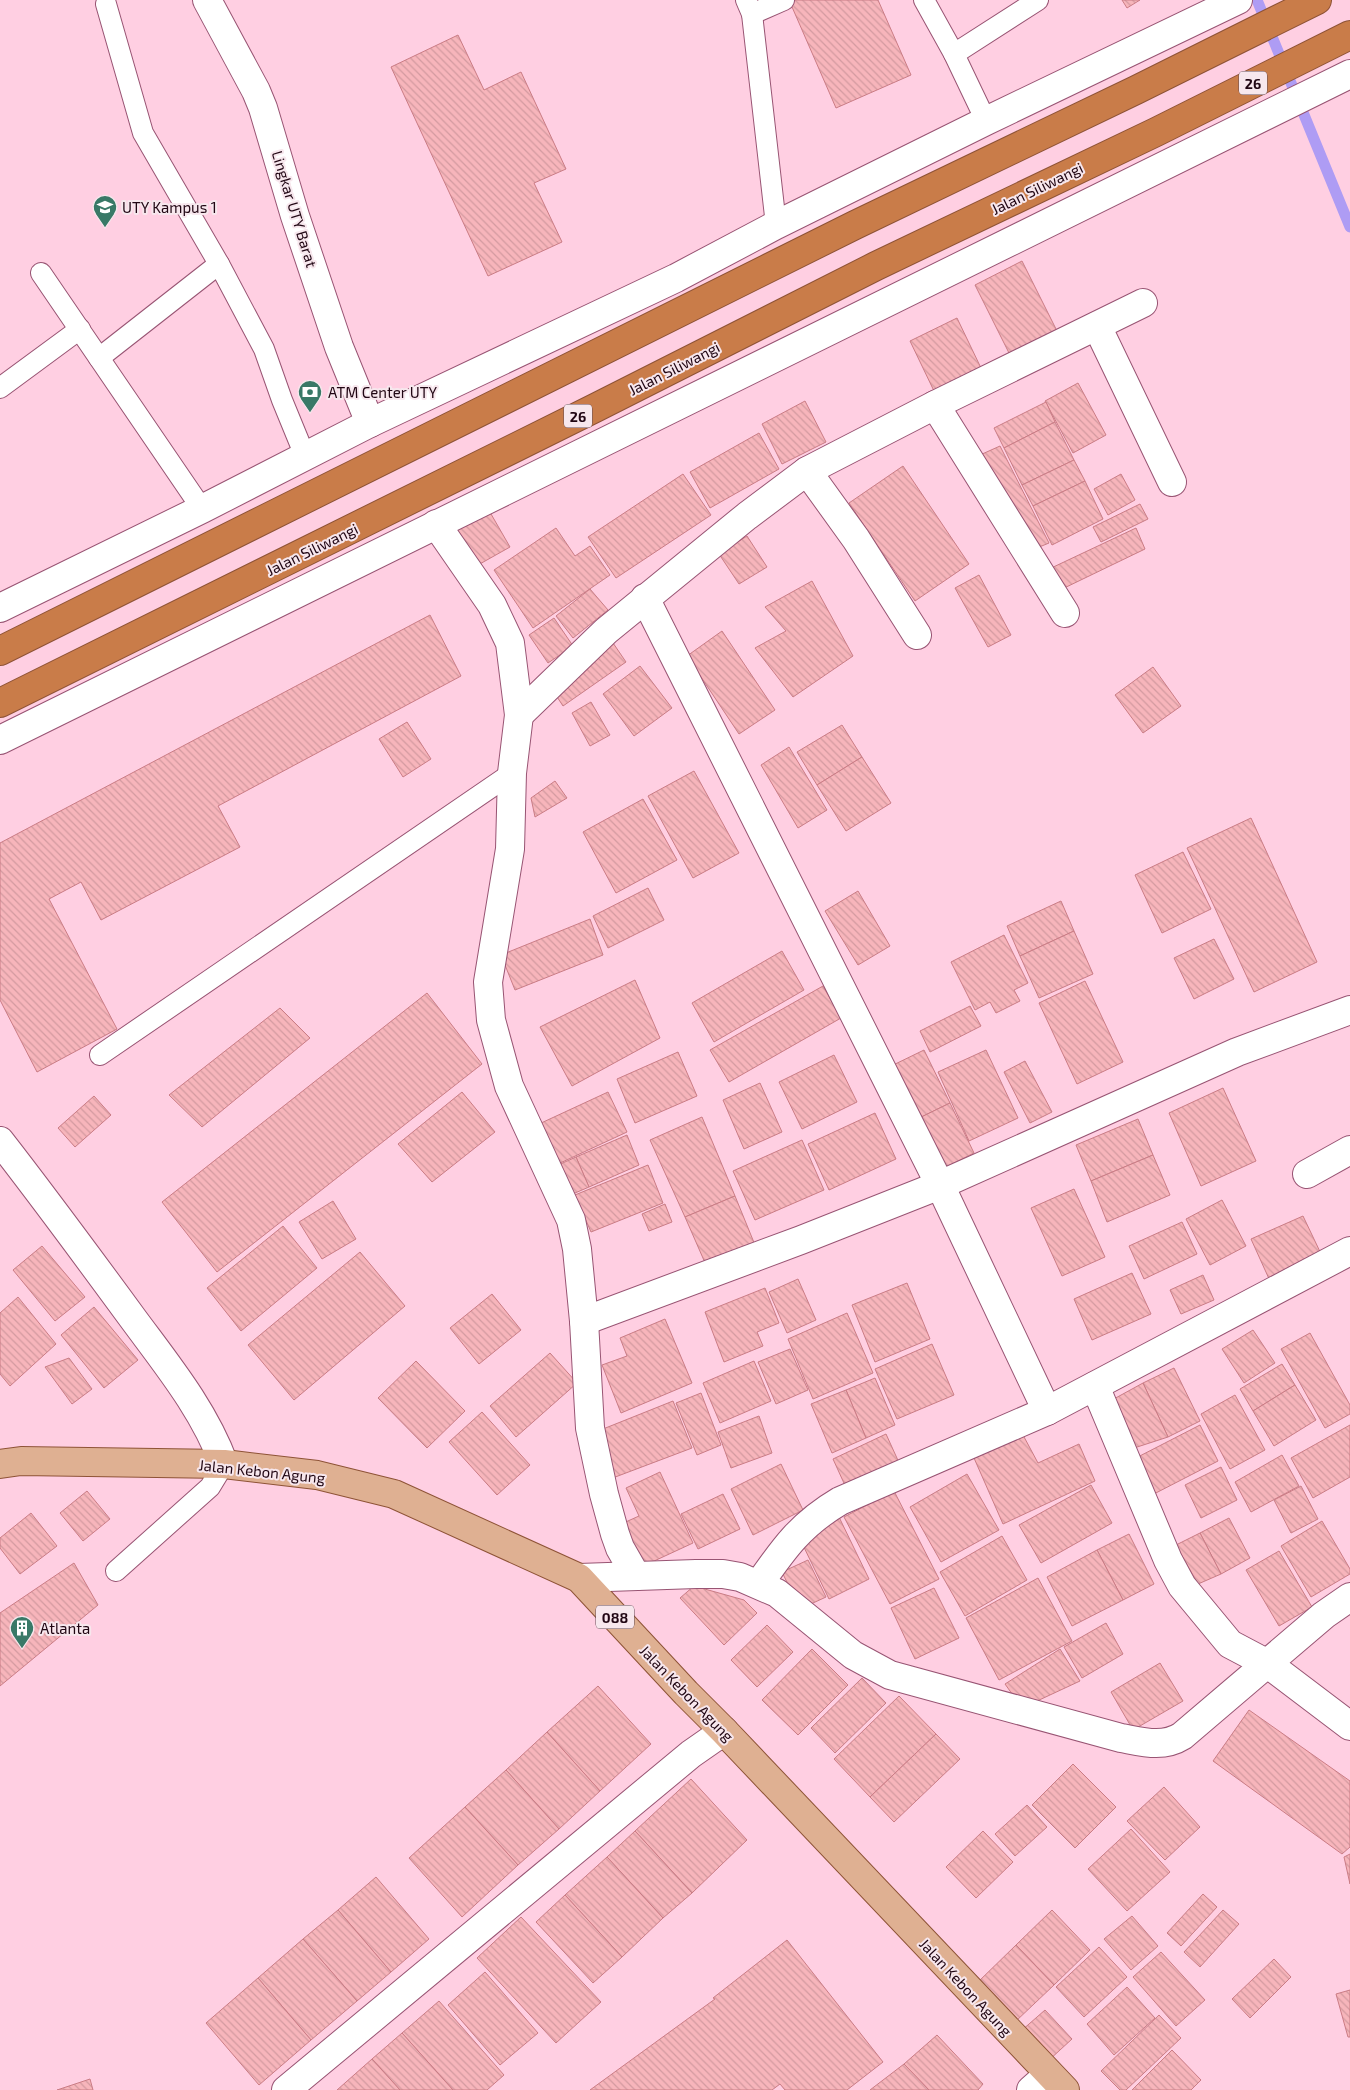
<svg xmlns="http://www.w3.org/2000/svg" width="1350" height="2090" font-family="'Exo 2',sans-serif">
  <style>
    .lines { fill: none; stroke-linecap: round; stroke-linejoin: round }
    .stream { stroke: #ae9cf4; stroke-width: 11 }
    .building { fill: url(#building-back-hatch); stroke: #ca7c85 }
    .lane-casing { stroke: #985473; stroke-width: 22 }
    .street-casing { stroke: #985473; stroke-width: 30 }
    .secondary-casing { stroke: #985473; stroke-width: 30 }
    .primary-casing { stroke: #8e5336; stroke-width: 30 }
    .highway-casing { stroke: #8e5336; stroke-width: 30 }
    .lane { stroke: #fff; stroke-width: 20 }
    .street { stroke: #fff; stroke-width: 28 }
    .secondary { stroke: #fff; stroke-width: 28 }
    .primary { stroke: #dfb092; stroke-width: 28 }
    .highway { stroke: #c97c49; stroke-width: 28 }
    .labels { text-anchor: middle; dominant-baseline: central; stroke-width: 4; stroke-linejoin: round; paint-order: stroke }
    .shield { fill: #f7e7ed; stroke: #604a54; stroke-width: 1 }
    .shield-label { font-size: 14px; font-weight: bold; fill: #200613 }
    .street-label { font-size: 15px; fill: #200613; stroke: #f7e7ed }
    .poi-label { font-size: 15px; fill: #200613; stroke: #f7e7ed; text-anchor: start }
  </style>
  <defs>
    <pattern id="building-back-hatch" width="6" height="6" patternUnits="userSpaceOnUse" patternTransform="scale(1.25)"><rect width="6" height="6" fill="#f7b5bb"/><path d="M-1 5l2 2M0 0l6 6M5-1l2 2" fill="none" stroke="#d39aa0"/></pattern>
  </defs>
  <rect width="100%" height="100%" fill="#ffcfe2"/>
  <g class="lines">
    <path class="stream" d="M1257,0L1350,227"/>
  </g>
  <g class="building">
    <path d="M789,0H878L911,75L836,108Z"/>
    <path d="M1122,0H1140L1127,8Z"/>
    <path d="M458,35L484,90L521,72L566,169L534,183L562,242L488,276L391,67Z"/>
    <path d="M1022,261L1059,335L1012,359L975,285Z"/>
    <path d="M957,318L981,368L934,391L910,341Z"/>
    <path d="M1078,383L1106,435L1073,453L1045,401Z"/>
    <path d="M805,401L826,442L782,464L762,424Z"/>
    <path d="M1046,402L1055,422L1004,448L994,428Z"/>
    <path d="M1055,422L1074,460L1022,485L1004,448Z"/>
    <path d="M759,433L779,469L710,508L690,472Z"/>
    <path d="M1000,446L1049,543L1032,550L980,455Z"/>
    <path d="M1074,460L1085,481L1033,506L1022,485Z"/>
    <path d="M903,466L969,564L915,601L849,503Z"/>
    <path d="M683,474L711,515L616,578L588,537Z"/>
    <path d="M1121,474L1135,500L1108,515L1094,489Z"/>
    <path d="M1085,481L1103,519L1052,545L1033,506Z"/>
    <path d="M1140,504L1148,519L1101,542L1093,527Z"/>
    <path d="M487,507L510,547L478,565L451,524Z"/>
    <path d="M556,528L575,556L590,546L610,575L533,628L494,570Z"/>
    <path d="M1136,528L1145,549L1058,591L1047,570Z"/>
    <path d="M747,536L767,567L739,584L719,554Z"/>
    <path d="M979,575L1011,635L988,647L955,588Z"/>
    <path d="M812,581L853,656L793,697L755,648L786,631L765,607Z"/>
    <path d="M590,589L608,610L573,638L556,616Z"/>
    <path d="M430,615L461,676L218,806L240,847L101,920L81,882L49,899L117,1029L37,1072L0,1000V843Z"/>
    <path d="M554,618L573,646L548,663L529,635Z"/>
    <path d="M722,631L775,710L739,734L687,656Z"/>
    <path d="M611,640L626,662L563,706L548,683Z"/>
    <path d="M640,666L672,708L634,736L603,694Z"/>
    <path d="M1153,667L1181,706L1143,733L1115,695Z"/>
    <path d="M591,702L610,735L590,746L572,713Z"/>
    <path d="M407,722L431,759L403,777L379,739Z"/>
    <path d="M842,725L862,757L817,785L797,752Z"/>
    <path d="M789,747L827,810L798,828L761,765Z"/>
    <path d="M862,757L891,803L846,831L817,785Z"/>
    <path d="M694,771L739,853L693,878L648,796Z"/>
    <path d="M555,781L567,798L535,817L531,798Z"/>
    <path d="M643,799L677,860L616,893L583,832Z"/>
    <path d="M1251,818L1317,962L1254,992L1187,848Z"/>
    <path d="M1183,852L1211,909L1162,933L1135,875Z"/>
    <path d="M648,888L664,920L608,948L593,916Z"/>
    <path d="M858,891L890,946L858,965L825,911Z"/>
    <path d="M1061,901L1074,931L1020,956L1007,926Z"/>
    <path d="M590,919L603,955L515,990L501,955Z"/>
    <path d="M1074,931L1093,974L1039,998L1020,956Z"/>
    <path d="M1004,935L1028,983L1014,990L1020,1001L996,1013L990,1002L975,1010L951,962Z"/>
    <path d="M1214,939L1234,979L1194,999L1174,958Z"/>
    <path d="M782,951L804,990L714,1042L692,1003Z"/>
    <path d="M635,980L660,1038L572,1086L540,1027Z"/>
    <path d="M1085,981L1123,1062L1077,1084L1039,1003Z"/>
    <path d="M823,986L841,1018L729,1082L710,1050Z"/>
    <path d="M427,993L482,1064L217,1272L162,1202Z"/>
    <path d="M970,1006L981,1026L930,1052L920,1031Z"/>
    <path d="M280,1008L310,1038L202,1127L169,1095Z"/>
    <path d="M924,1050L950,1103L911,1122L885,1069Z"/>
    <path d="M986,1050L1018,1118L969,1141L938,1072Z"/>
    <path d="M678,1052L697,1096L635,1123L617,1079Z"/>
    <path d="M834,1055L857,1102L802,1129L779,1082Z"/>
    <path d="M1025,1061L1052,1112L1030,1123L1004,1072Z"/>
    <path d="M760,1083L782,1132L744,1149L723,1100Z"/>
    <path d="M1223,1088L1256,1161L1201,1186L1169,1113Z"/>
    <path d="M462,1092L495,1132L432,1182L398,1144Z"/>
    <path d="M608,1092L627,1132L558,1164L539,1124Z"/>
    <path d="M94,1096L111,1115L75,1147L58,1128Z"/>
    <path d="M950,1103L974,1153L936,1172L911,1122Z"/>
    <path d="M875,1113L896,1159L829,1190L808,1144Z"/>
    <path d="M702,1117L735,1196L685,1217L650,1140Z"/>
    <path d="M1138,1119L1153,1155L1091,1181L1076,1145Z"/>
    <path d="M627,1135L639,1165L589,1187L576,1157Z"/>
    <path d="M802,1140L824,1190L755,1220L733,1171Z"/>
    <path d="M1153,1155L1170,1195L1107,1222L1091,1181Z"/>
    <path d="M576,1157L589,1187L568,1196L556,1166Z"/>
    <path d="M648,1165L663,1203L591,1232L575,1195Z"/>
    <path d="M1074,1189L1105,1257L1062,1276L1031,1208Z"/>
    <path d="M735,1196L755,1245L706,1265L685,1217Z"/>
    <path d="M1222,1200L1246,1246L1210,1265L1186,1219Z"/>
    <path d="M333,1201L356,1239L322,1259L299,1222Z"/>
    <path d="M665,1204L672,1222L649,1231L642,1214Z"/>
    <path d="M1303,1216L1323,1258L1270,1281L1251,1239Z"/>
    <path d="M1182,1222L1197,1254L1144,1279L1129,1246Z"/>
    <path d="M283,1226L317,1268L241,1331L207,1288Z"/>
    <path d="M42,1246L85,1297L55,1321L13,1270Z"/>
    <path d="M360,1252L405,1306L294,1400L248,1345Z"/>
    <path d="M1132,1273L1151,1314L1092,1340L1074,1299Z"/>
    <path d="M1203,1275L1214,1300L1181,1314L1170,1290Z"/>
    <path d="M798,1279L816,1320L787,1333L769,1292Z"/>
    <path d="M907,1283L930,1339L875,1362L852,1305Z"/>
    <path d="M765,1288L779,1323L757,1332L763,1346L724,1362L705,1312Z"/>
    <path d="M492,1294L521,1330L479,1364L450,1328Z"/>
    <path d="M18,1297L56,1344L10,1386L0,1374V1313Z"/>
    <path d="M94,1307L138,1360L104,1388L61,1335Z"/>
    <path d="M847,1313L873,1373L813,1399L788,1339Z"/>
    <path d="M665,1319L692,1383L621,1413L602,1365L627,1356L620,1338Z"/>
    <path d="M1253,1330L1275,1363L1244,1383L1222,1349Z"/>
    <path d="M1310,1333L1350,1405V1414L1325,1428L1281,1349Z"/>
    <path d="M932,1344L954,1395L897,1419L875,1369Z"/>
    <path d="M790,1349L808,1390L776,1404L758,1362Z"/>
    <path d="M550,1353L577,1383L516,1437L490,1406Z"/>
    <path d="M69,1358L92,1389L72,1404L45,1367Z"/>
    <path d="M416,1361L465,1411L427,1448L378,1398Z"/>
    <path d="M754,1361L771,1401L720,1423L703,1383Z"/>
    <path d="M1282,1364L1295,1385L1253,1411L1240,1389Z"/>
    <path d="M1174,1368L1200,1421L1168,1437L1143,1383Z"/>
    <path d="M875,1378L895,1425L866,1438L846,1390Z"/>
    <path d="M1143,1383L1168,1437L1131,1449L1112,1400Z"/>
    <path d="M1295,1385L1316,1420L1274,1446L1253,1411Z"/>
    <path d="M846,1390L866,1438L832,1453L811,1404Z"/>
    <path d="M701,1393L721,1445L697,1455L676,1403Z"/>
    <path d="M1235,1395L1265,1450L1230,1469L1201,1414Z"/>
    <path d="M673,1401L692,1448L610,1479L593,1433Z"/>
    <path d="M482,1412L530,1465L497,1495L449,1442Z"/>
    <path d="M759,1416L772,1453L731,1468L718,1432Z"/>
    <path d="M1200,1425L1218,1461L1150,1496L1132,1460Z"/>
    <path d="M1350,1425V1477L1313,1498L1291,1458Z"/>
    <path d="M886,1434L901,1467L848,1492L833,1459Z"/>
    <path d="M1023,1435L1038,1463L1079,1444L1095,1481L1003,1524L974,1458Z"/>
    <path d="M1282,1455L1299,1486L1251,1512L1235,1482Z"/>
    <path d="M781,1464L803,1510L753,1535L731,1489Z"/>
    <path d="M1221,1467L1237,1500L1201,1518L1185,1485Z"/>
    <path d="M660,1472L693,1543L639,1568L619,1525L639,1516L626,1488Z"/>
    <path d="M967,1474L999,1530L941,1562L910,1507Z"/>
    <path d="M1091,1485L1112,1523L1041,1563L1019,1525Z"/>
    <path d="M1301,1486L1318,1519L1291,1533L1274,1500Z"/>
    <path d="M87,1491L110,1519L83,1541L60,1513Z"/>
    <path d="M894,1491L939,1579L890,1604L844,1517Z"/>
    <path d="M723,1494L740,1529L698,1549L681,1514Z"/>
    <path d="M31,1513L57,1546L20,1574L0,1548V1538Z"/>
    <path d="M839,1517L869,1579L829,1599L799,1537Z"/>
    <path d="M1229,1518L1250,1558L1221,1574L1200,1533Z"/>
    <path d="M1322,1521L1350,1569V1574L1311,1597L1281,1546Z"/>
    <path d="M1200,1533L1221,1574L1198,1584L1176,1545Z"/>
    <path d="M1129,1534L1154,1584L1123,1600L1097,1550Z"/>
    <path d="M1002,1536L1027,1580L965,1616L940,1572Z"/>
    <path d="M1097,1550L1123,1600L1072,1626L1047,1577Z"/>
    <path d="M1279,1551L1312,1607L1279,1626L1246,1570Z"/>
    <path d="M808,1560L826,1597L800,1609L782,1572Z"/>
    <path d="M74,1563L98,1605L0,1686V1613Z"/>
    <path d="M1038,1578L1072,1641L999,1680L966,1618Z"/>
    <path d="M694,1586L744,1600L757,1613L724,1645L680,1598Z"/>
    <path d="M934,1588L959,1638L915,1659L891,1608Z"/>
    <path d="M1106,1623L1123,1654L1082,1678L1064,1647Z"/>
    <path d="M767,1625L793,1652L757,1687L731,1660Z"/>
    <path d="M812,1649L848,1685L798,1735L762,1700Z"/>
    <path d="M1060,1649L1080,1681L1022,1708L1005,1684Z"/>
    <path d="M1160,1663L1183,1701L1133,1730L1111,1692Z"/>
    <path d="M862,1678L886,1703L835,1753L811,1728Z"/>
    <path d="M598,1686L651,1744L600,1791L547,1732Z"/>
    <path d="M899,1696L936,1734L870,1797L834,1759Z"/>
    <path d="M1249,1710L1350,1781V1847L1342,1854L1213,1761Z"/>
    <path d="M547,1732L600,1791L559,1829L506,1770Z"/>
    <path d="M936,1734L960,1759L894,1822L870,1797Z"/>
    <path d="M1073,1764L1116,1807L1075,1848L1032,1805Z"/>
    <path d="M506,1770L559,1829L518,1865L465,1807Z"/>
    <path d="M691,1779L747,1840L692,1893L635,1831Z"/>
    <path d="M1164,1787L1200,1827L1165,1860L1127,1821Z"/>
    <path d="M1027,1805L1047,1827L1015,1856L995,1834Z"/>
    <path d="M465,1807L518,1865L462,1917L409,1858Z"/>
    <path d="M1131,1829L1170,1872L1127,1911L1088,1869Z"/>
    <path d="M635,1831L692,1893L663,1918L607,1857Z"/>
    <path d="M983,1831L1013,1862L976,1898L946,1867Z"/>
    <path d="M1350,1854V1884L1344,1857Z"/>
    <path d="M607,1857L663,1918L622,1957L565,1895Z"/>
    <path d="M376,1877L429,1939L391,1972L338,1910Z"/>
    <path d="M1203,1894L1217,1907L1181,1946L1167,1933Z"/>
    <path d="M565,1895L622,1957L593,1983L536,1922Z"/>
    <path d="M338,1910L391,1972L357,2001L303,1939Z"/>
    <path d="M1052,1910L1090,1950L1054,1985L1016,1945Z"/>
    <path d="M1223,1910L1239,1924L1200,1967L1184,1952Z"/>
    <path d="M1132,1916L1158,1946L1131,1970L1104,1939Z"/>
    <path d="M521,1917L601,2002L556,2043L477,1958Z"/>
    <path d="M303,1939L357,2001L311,2040L258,1978Z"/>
    <path d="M787,1940L883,2062L847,2090H785L780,2084L772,2090H590L715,1999L713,1998Z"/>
    <path d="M1016,1945L1054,1985L1015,2022L977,1983Z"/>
    <path d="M1099,1947L1127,1977L1084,2017L1056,1987Z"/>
    <path d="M1161,1952L1205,2000L1176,2026L1133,1977Z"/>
    <path d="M1274,1959L1291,1977L1250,2018L1232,1999Z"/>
    <path d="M485,1972L538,2033L500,2065L448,2005Z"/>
    <path d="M258,1978L311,2040L259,2085L206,2023Z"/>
    <path d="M1127,1987L1155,2018L1114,2055L1087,2024Z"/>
    <path d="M1350,1990V2037H1348L1336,1994Z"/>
    <path d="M439,2001L504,2075L487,2090H453L402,2033Z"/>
    <path d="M1045,2010L1072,2039L1048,2061L1021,2031Z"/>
    <path d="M1159,2015L1181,2038L1126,2090H1120L1101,2071Z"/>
    <path d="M402,2033L453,2090H400L372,2059Z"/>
    <path d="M937,2035L983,2084L978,2090H929L904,2064Z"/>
    <path d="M1172,2050L1201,2080L1191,2090H1132Z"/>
    <path d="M372,2059L400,2090H337Z"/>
    <path d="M904,2064L929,2090H870Z"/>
    <path d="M90,2079L93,2090H57Z"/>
  </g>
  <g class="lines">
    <g class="lane-casing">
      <g id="lane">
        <path d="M746,0L752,14L776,225"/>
        <path d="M924,0L954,54L1038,0"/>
        <path d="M752,14L784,0"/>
        <path d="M954,54L986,121"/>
        <path d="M219,264L264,349L282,400L305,456"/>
        <path d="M41,273L202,509"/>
        <path d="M99,358L219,264L143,133L106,4"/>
        <path d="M0,388L80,329"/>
        <path d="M100,1055L512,773"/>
        <path d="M116,1571L210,1487L224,1464"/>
      </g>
    </g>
    <g class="street-casing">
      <g id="street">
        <path d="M207,0L256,91L263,108L295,216L339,347L370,423"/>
        <path d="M1097,326L1172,482"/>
        <path d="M935,405L1065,613"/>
        <path d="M807,471L856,539L917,635"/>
        <path d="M436,524L492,605L510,643L519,715L512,773L510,849L488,982L491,1020L509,1086L571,1220L577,1249L584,1321L590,1428L604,1494L615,1534L620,1548L636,1576"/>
        <path d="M645,598L940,1185L1047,1411"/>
        <path d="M519,715L606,631L747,516L807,471L935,405L1143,303"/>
        <path d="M0,1141C46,1200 90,1260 134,1320C168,1366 204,1410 224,1464"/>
        <path d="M1307,1174L1350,1150"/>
        <path d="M584,1321L801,1240L940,1185L1237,1052L1350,1010"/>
        <path d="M1095,1386L1168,1560L1182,1586L1230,1644L1268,1664L1350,1726"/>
        <path d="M579,1578L696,1574H723L740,1577L777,1593L853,1655L890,1675L1121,1738C1143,1742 1163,1748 1182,1736L1324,1615L1350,1597"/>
        <path d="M759,1584C784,1548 801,1524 840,1501L1047,1411L1350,1251"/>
        <path d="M286,2090L691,1754L724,1731"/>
        <path d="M1031,2090L1049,2074"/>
      </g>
    </g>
    <g class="secondary-casing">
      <g id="secondary">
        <path d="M0,608L202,509L370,423L676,278L776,225L986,121L1238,0"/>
        <path d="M0,740L1350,74"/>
      </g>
    </g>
    <g class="primary-casing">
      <path id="primary" d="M0,1464L21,1461L224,1464L317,1475L394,1494L579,1578L686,1693L724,1731L1065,2090"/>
    </g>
    <g class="highway-casing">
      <g id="highway">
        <path d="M0,651L855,225L1136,90L1317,0"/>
        <path d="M0,703L595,408L876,266L1156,132L1350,35"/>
      </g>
    </g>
    <use href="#lane" class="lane"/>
    <use href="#street" class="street"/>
    <use href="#secondary" class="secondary"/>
    <use href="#primary" class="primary"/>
    <use href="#highway" class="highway"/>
  </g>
  <defs>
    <g id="university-pin" transform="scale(1.25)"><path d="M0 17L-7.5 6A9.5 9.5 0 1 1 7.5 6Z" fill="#397967" stroke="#f7e7ed"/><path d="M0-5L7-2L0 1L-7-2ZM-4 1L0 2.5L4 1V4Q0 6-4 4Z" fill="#fff"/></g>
    <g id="bank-pin" transform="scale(1.25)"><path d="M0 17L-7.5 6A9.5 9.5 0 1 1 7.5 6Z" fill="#397967" stroke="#f7e7ed"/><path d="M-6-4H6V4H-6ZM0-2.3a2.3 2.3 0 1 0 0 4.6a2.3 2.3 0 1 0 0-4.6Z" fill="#fff"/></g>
    <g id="building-pin" transform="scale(1.25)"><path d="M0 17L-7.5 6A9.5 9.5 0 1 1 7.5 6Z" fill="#397967" stroke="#f7e7ed"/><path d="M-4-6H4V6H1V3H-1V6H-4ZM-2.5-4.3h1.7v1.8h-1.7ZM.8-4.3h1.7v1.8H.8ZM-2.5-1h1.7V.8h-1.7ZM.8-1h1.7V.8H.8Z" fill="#fff"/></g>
  </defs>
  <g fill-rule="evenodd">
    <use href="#university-pin" x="105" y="207"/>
    <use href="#bank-pin" x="310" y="392"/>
    <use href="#building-pin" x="22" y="1628"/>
  </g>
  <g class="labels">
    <g class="shield">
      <rect x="1239" y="71.5" width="28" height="23" rx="4"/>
      <rect x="564" y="404.5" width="28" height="23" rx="4"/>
      <rect x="596" y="1605.5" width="38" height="23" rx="4"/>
    </g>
    <g class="shield-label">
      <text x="1253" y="83">26</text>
      <text x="578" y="416">26</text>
      <text x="615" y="1617">088</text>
    </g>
    <g class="street-label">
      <text transform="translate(1037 188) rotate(-26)">Jalan Siliwangi</text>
      <text transform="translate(295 209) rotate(73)">Lingkar UTY Barat</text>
      <text transform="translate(674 368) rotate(-27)">Jalan Siliwangi</text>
      <text transform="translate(312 549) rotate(-26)">Jalan Siliwangi</text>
      <text transform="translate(262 1471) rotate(6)">Jalan Kebon Agung</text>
      <text transform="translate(687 1693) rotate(46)">Jalan Kebon Agung</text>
      <text transform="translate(966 1987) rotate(47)">Jalan Kebon Agung</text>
    </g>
    <g class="poi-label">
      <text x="122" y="207">UTY Kampus 1</text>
      <text x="328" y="392">ATM Center UTY</text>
      <text x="40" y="1628">Atlanta</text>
    </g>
  </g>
</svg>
